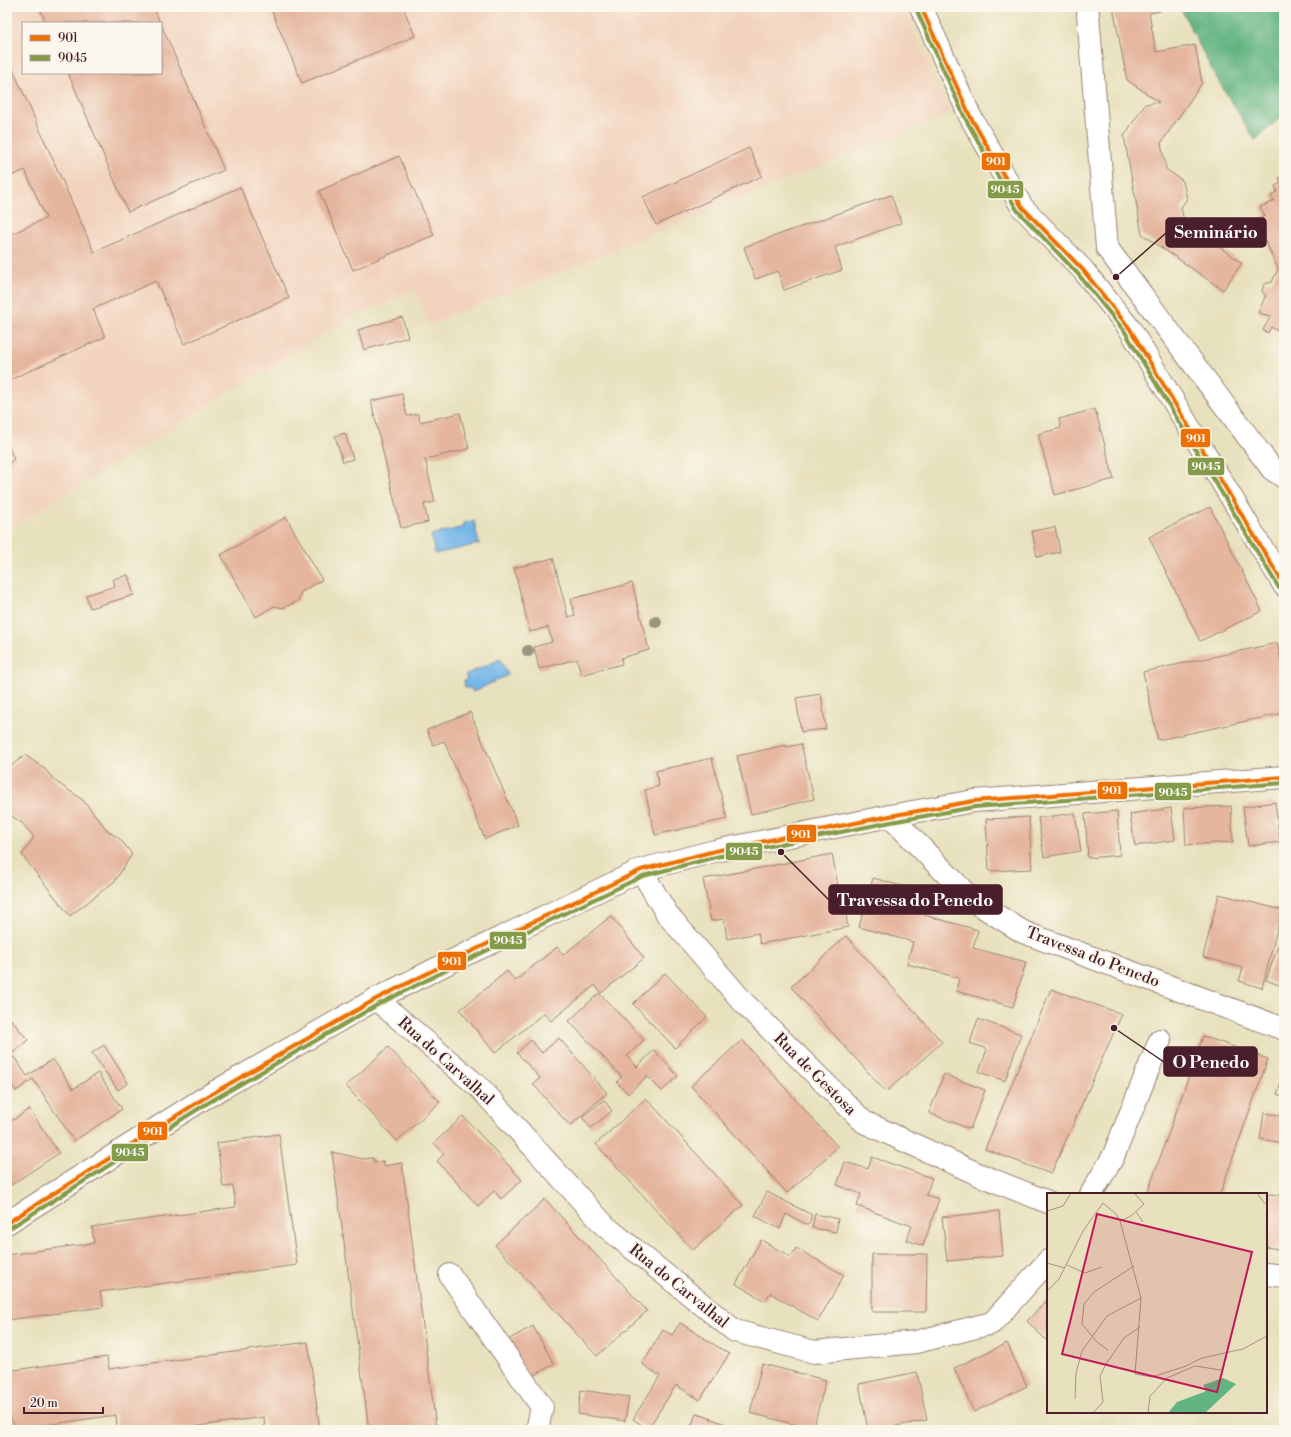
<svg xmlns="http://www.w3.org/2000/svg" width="1291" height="1437" font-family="'Libre Bodoni',serif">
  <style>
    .built { fill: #f2d4be; fill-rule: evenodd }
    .forest { fill: #62b481; stroke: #566a56 }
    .water { fill: #73b6e8; stroke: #5e6a8a }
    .building { fill: #e5b59d }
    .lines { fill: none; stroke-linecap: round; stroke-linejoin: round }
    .minor-casing { stroke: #998074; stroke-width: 24 }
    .minor { stroke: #fff; stroke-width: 22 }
    .bus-1-casing { stroke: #fbf7ec; stroke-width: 7 }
    .bus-2-casing { stroke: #fbf7ec; stroke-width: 7 }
    .bus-1 { stroke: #ed7004; stroke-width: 4 }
    .bus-2 { stroke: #849b4a; stroke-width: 4 }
    .tree { fill: #99947f }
    .labels { text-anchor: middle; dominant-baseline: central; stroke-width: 4; stroke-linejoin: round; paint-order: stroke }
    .street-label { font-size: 16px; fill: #4a1f2b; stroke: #fbf7ec }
    .inset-road { fill: none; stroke: #a99383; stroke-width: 1 }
    .view { fill: #c2185b; fill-opacity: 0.15; stroke: #c2185b; stroke-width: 2 }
    .inset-edge { fill: none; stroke: #4a1f2b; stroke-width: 2 }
    .leader { fill: none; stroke: #4a1f2b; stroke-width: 1.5 }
    .callout-dot { fill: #4a1f2b; stroke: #fbf7ec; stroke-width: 1.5 }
    .callout { fill: #4a1f2b; stroke: #4a1f2b; stroke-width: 1.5 }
    .callout-label { font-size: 17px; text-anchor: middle; font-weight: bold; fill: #fff }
    .line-badge { stroke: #fbf7ec; stroke-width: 1.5 }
    .badge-label { font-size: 11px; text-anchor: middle; font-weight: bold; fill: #fff }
  </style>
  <rect width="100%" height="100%" fill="#fbf7ec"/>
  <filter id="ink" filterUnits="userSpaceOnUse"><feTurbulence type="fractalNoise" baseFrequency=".025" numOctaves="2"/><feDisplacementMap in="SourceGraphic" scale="8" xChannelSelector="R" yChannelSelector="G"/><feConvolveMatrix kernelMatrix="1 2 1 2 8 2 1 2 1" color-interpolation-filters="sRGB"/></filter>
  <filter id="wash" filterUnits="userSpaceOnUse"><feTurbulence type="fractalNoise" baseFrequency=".012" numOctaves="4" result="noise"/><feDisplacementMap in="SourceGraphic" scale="16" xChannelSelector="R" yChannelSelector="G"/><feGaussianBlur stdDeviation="0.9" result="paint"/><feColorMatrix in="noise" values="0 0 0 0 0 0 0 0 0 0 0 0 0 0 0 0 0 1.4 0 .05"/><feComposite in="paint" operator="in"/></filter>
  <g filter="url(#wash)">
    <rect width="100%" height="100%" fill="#e8e1bd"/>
    <path class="built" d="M7,7H904L950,114L429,325L414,290L340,323L7,531ZM23,23H161V73H23Z"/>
    <path class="forest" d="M1180,7H1284V115L1255,140L1213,72Z"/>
    <g class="water">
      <path d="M474,521L479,544L435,554L431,535L464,527L463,523Z"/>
      <path d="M500,659L508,675L473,692L471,688H465L464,681L467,679L465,675Z"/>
    </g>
    <g id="blocks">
      <g class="building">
        <path d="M39,7H154L160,23H46Z"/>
        <path d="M270,7H403L415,36L302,83Z"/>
        <path d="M1113,7H1160L1161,11L1149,13L1156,52L1195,45L1202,83L1161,143L1166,169L1183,181L1187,199L1181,207L1184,222L1242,263L1223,290L1142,234L1124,136L1145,104L1159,102L1127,80Z"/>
        <path d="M161,24L224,170L128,212L68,73H161Z"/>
        <path d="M7,56L94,252L240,187L289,298L184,344L156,281L93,309L105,337L7,381V236L46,218L25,170L7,178Z"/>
        <path d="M749,148L762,176L656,225L643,197Z"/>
        <path d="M399,156L434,235L353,270L319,191Z"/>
        <path d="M1284,176V347H1283L1281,333L1271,327L1268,333L1263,330L1271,316L1258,313L1266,295L1262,292L1264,284L1272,282L1278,269L1256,220L1265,216L1260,207L1274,201L1271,195L1277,192L1275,186L1281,183L1279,178Z"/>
        <path d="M891,195L901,223L835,247L842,270L784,290L778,271L755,279L744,247Z"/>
        <path d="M402,317L408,337L364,350L358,330Z"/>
        <path d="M402,394L407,416L418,414L420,422L460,413L469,449L425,459L435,502L424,504L428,522L401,528L371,401Z"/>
        <path d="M1095,409L1114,479L1055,495L1038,434L1061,428L1059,419Z"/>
        <path d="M345,433L353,459L343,462L335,436Z"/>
        <path d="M7,443L14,459L7,465Z"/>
        <path d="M1210,507L1262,611L1200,641L1149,537Z"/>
        <path d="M286,517L322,580L301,592L298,601L283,608L274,606L256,617L221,555Z"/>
        <path d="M1055,527L1060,552L1037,557L1032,531Z"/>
        <path d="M553,558L568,617L575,615L571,599L632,583L649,650L621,658L622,664L581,675L577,659L539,669L534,647L552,642L548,627L530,632L514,568Z"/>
        <path d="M128,575L134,595L90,608L86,595L115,586L113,579Z"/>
        <path d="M1277,643L1284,675V713L1158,740L1143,672Z"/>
        <path d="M821,694L826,729L801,732L796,698Z"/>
        <path d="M470,712L518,825L485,839L444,741L433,745L427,730Z"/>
        <path d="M801,744L814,799L751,814L737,756L786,745V747Z"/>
        <path d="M25,755L45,769L55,781L83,800L108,831L120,839L132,854L115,881L70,916L22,855L34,837L22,823L7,813V769Z"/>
        <path d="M712,758L727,819L655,835L645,790L659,786L656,771Z"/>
        <path d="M1275,802L1280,842L1248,846L1243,807Z"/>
        <path d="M1231,806L1233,842L1186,845L1184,808Z"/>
        <path d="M1171,808L1175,840L1135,846L1130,814Z"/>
        <path d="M1117,811L1120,855L1088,858L1085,814Z"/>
        <path d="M1075,813L1081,851L1044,857L1038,818Z"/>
        <path d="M1029,817L1032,869L989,871L986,819Z"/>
        <path d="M832,854L841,903H844L848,927L760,944L758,933L727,939L724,919L711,921L703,879Z"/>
        <path d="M873,878L930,894L924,915L978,930L973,948L1026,962L1013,1007L956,991L959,978L907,964L913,942L859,927Z"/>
        <path d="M1219,894L1282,910L1262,988L1239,981L1243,968L1203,957Z"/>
        <path d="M611,916L644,958L601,993L595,985L551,1021L544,1013L495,1053L460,1010L507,971L515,981L557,947L563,955Z"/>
        <path d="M846,936L942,1042L886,1092L791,987Z"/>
        <path d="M1280,940L1284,941V987L1266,980Z"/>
        <path d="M665,973L707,1017L675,1048L633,1004Z"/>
        <path d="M1051,989L1122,1014L1051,1174L985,1149Z"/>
        <path d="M599,993L644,1040L627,1056L637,1067L654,1050L678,1076L662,1091L647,1076L628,1094L617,1082L622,1077L569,1021Z"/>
        <path d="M7,1015L28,1040L7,1058Z"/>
        <path d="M978,1019L1021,1034L1005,1081L979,1072L987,1049L970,1043Z"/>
        <path d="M1203,1036L1268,1059L1220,1194H1147Z"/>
        <path d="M559,1038L607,1093L570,1126L533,1084L540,1078L517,1053L531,1040L542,1053Z"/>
        <path d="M742,1040L838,1147L787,1193L691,1086Z"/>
        <path d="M104,1045L128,1083L118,1090L92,1053Z"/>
        <path d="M388,1047L440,1102L397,1141L346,1086Z"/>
        <path d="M14,1057L27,1076L53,1059L73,1089L98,1073L122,1109L74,1141L33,1079L16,1091L7,1078V1061Z"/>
        <path d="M944,1074L985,1090L970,1129L929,1113Z"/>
        <path d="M1284,1074V1097L1277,1094Z"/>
        <path d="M646,1098L743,1205L693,1250L596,1144Z"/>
        <path d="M604,1100L612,1111L591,1128L582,1117Z"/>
        <path d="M29,1109L59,1153L11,1185L7,1179V1124Z"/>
        <path d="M1264,1113L1284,1116V1143L1260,1139Z"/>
        <path d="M463,1116L522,1180L501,1199L494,1191L478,1206L437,1161L444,1154L434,1143Z"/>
        <path d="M279,1134L297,1265L100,1292L103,1307L7,1320V1255L94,1243L92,1227L236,1207L233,1186L223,1187L217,1143Z"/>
        <path d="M332,1152L363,1159L373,1158L374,1162L383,1161L384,1166L402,1163L436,1427L450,1430H369Z"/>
        <path d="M872,1157L932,1178L926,1195L939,1199L923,1246L907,1240L912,1226L857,1206L861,1194L837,1185L845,1162L868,1169Z"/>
        <path d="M767,1192L812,1215L808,1225L786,1214L780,1229L755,1216Z"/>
        <path d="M1271,1194L1284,1196V1250L1266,1247V1195Z"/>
        <path d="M545,1199L647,1311L597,1356L495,1245Z"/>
        <path d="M999,1211L1003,1256L947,1261L942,1217Z"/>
        <path d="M815,1214L838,1219L836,1232L812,1228Z"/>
        <path d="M761,1240L791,1257L796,1248L844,1275L818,1321L770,1293L765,1301L736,1284Z"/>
        <path d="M872,1254H927L926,1312H872Z"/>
        <path d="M1048,1299V1342L1027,1321Z"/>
        <path d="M680,1323L729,1354L700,1400L676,1385L648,1429L633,1419L660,1376L642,1364L663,1330L672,1335Z"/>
        <path d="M533,1326L554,1364L529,1378L508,1340Z"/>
        <path d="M308,1342L320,1430H265L264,1417L169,1430H117L116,1415L17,1429L7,1413V1371L107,1357L109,1369Z"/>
        <path d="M1007,1343L1027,1386L974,1412L954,1368Z"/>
        <path d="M762,1364L826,1380L813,1429L750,1413Z"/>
        <path d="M917,1372L927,1420L876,1430H868L859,1384Z"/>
        <path d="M581,1390L629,1397L625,1421L578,1414Z"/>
        <path d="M696,1413L741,1430H690Z"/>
      </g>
    </g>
  </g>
  <g filter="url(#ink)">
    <use href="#blocks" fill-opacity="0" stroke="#998074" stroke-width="1"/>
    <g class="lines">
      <g class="minor-casing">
        <g id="minor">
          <path d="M921,7L970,116L1022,207L1083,270L1130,329L1284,585"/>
          <path d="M1088,14L1107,248L1272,469L1284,477"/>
          <path d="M890,816L972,900L1023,932L1284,1029"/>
          <path d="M641,870L667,914L744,1003L864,1122L980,1175L1048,1202"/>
          <path d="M376,999L480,1088L605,1226L735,1331L814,1352L916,1342L992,1323L1048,1261"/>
          <path d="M1091,1194L1113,1157L1160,1040"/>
          <path d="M7,1223L203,1099L376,999L462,956L486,945L641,870L715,851L890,816L974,801L1284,777"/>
          <path d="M1266,1274L1284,1276"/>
          <path d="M450,1275L542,1407L537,1430"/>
        </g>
      </g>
      <use href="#minor" class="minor"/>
      <g class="bus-1-casing">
        <g id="bus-1">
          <path d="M921,7L970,116L1022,207L1083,270L1130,329L1284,585"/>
          <path d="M7,1223L203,1099L376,999L462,956L641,870L715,851L890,816L974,801L1284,777"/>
        </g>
      </g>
      <g class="bus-2-casing">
        <g id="bus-2">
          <path d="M916,9L965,118L1017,210L1078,274L1125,332L1279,588"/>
          <path d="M10,1228L206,1104L379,1004L465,961L643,876L716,857L891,822L975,807L1284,783"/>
        </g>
      </g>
      <use href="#bus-1" class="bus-1"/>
      <use href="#bus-2" class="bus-2"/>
    </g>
    <g class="tree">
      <circle cx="656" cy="622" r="6"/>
      <circle cx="528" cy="651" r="6"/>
    </g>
  </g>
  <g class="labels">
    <g class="street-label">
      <text transform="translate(1093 957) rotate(21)">Travessa do Penedo</text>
      <text transform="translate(446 1061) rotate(42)">Rua do Carvalhal</text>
      <text transform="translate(815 1074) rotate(45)">Rua de Gestosa</text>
      <text transform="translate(679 1286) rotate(39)">Rua do Carvalhal</text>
    </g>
  </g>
  <g transform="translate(1047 1193)">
    <rect width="220" height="220" fill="#e8e1bd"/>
    <path d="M176,185L189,191L158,220H121L130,209L157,199L159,197L156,192Z" fill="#62b481"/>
    <path class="inset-road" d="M210,0L218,11M56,10L69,21L73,28L94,105L88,181L105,184L139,173L155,165L196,156L220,143M0,18L16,13L24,0M89,19L96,29M73,28L84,23L97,11L88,1M0,70L18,75M20,72L38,80L55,74M0,98L12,86L36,38L56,10M61,157L50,149L35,131L37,111L47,99L87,73M28,206L29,180L35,158L60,123L94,105M46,220L56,209L53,183L59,171L77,145L93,134M101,220L103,203L120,185L148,173L174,177"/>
    <path class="view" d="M50,21L205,59L170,199L15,161Z"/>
    <rect width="220" height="220" class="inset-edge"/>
  </g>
  <path class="leader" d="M1116 277L1166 233M781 852L829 900M1114 1028L1164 1062"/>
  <g class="callout-dot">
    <circle cx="1116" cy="277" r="4"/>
    <circle cx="781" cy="852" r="4"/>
    <circle cx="1114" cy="1028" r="4"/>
  </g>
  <g class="callout">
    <rect x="1166" y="218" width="100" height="29" rx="4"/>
    <rect x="829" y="885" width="173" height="29" rx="4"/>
    <rect x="1164" y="1047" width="93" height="29" rx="4"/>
  </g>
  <g class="callout-label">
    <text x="1216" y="238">Seminário</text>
    <text x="915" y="906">Travessa do Penedo</text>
    <text x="1211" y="1068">O Penedo</text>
  </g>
  <g class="line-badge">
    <rect x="981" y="152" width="30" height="19" rx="4" fill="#ed7004"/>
    <rect x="987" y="180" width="37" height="19" rx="4" fill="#849b4a"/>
    <rect x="1180" y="428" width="31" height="20" rx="4" fill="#ed7004"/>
    <rect x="1187" y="457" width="38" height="19" rx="4" fill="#849b4a"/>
    <rect x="1097" y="781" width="31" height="19" rx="4" fill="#ed7004"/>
    <rect x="1154" y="782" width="38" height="19" rx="4" fill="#849b4a"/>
    <rect x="786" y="824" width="31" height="19" rx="4" fill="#ed7004"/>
    <rect x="725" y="842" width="38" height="19" rx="4" fill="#849b4a"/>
    <rect x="489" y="931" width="38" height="19" rx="4" fill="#849b4a"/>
    <rect x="437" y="951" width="30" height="20" rx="4" fill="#ed7004"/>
    <rect x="137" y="1121" width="31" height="20" rx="4" fill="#ed7004"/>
    <rect x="111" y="1143" width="38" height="19" rx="4" fill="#849b4a"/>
  </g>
  <g class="badge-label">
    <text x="996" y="165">901</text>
    <text x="1005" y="193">9045</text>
    <text x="1196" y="442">901</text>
    <text x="1206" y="470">9045</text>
    <text x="1112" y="794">901</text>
    <text x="1173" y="796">9045</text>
    <text x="801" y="838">901</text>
    <text x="744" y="855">9045</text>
    <text x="508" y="944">9045</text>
    <text x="452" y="965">901</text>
    <text x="153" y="1135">901</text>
    <text x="130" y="1156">9045</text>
  </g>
  <rect width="1291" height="1437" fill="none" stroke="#fbf7ec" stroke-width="24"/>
  <rect x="22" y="22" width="140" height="52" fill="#fbf7ec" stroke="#b4a19f"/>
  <rect x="30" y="35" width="20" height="6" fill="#ed7004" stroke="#b4a19f"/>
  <text x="58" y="42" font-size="12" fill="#4a1f2b">901</text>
  <rect x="30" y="55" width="20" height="6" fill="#849b4a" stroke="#b4a19f"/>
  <text x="58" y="62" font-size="12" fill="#4a1f2b">9045</text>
  <path d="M24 1407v6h79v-6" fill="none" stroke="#4a1f2b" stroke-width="2"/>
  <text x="30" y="1407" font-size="12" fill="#4a1f2b" stroke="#fbf7ec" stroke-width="3" paint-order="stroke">20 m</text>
</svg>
